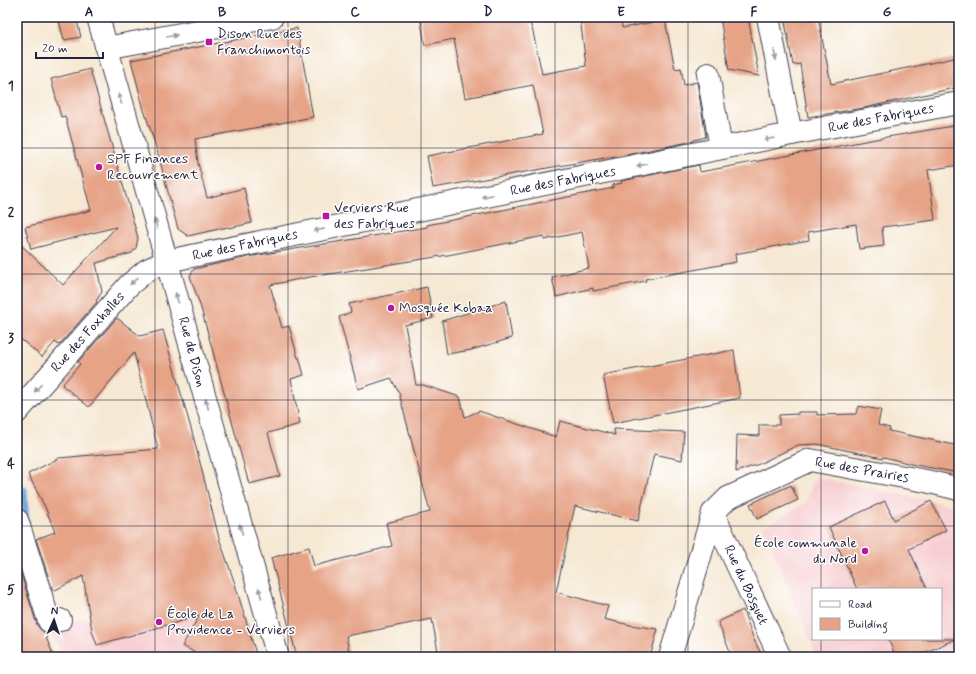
<svg xmlns="http://www.w3.org/2000/svg" width="976" height="674" font-family="Mynerve,sans-serif">
  <style>
    .built { fill: #f7cfd2; fill-rule: evenodd }
    .lines { fill: none; stroke-linecap: round; stroke-linejoin: round }
    .stream { stroke: #6ca7dd; stroke-width: 7 }
    .building { fill: #e6a386 }
    .minor-casing { stroke: #424052; stroke-width: 24 }
    .minor { stroke: #fff; stroke-width: 22 }
    .oneway { fill: #9c9ca7 }
    .grid { fill: none; stroke: #22223b; stroke-width: 1; stroke-opacity: 0.55 }
    .poi-dot { fill: #b5179e; stroke: #fff; stroke-width: 1.5 }
    .labels { text-anchor: middle; dominant-baseline: central; stroke-width: 3; stroke-linejoin: round; paint-order: stroke }
    .poi-label { font-size: 14px; fill: #22223b; stroke: #fff; text-anchor: start }
    .street-label { font-size: 14px; fill: #22223b; stroke: #fff }
    .neatline { fill: none; stroke: #22223b; stroke-width: 1.5 }
    .grid-label { font-size: 13px; text-anchor: middle; font-weight: bold; fill: #22223b }
  </style>
  <rect width="100%" height="100%" fill="#fff"/>
  <filter id="ink" filterUnits="userSpaceOnUse"><feTurbulence type="fractalNoise" baseFrequency=".025" numOctaves="2"/><feDisplacementMap in="SourceGraphic" scale="8" xChannelSelector="R" yChannelSelector="G"/><feConvolveMatrix kernelMatrix="1 2 1 2 8 2 1 2 1" color-interpolation-filters="sRGB"/></filter>
  <filter id="wash" filterUnits="userSpaceOnUse"><feTurbulence type="fractalNoise" baseFrequency=".012" numOctaves="4" result="noise"/><feDisplacementMap in="SourceGraphic" scale="16" xChannelSelector="R" yChannelSelector="G"/><feGaussianBlur stdDeviation="0.9" result="paint"/><feColorMatrix in="noise" values="0 0 0 0 0 0 0 0 0 0 0 0 0 0 0 0 0 1.4 0 .05"/><feComposite in="paint" operator="in"/></filter>
  <g filter="url(#wash)">
    <rect width="100%" height="100%" fill="#f6e8d3"/>
    <g class="built">
      <path d="M815,477L952,505L959,576V646L932,657H817L764,527L806,502ZM813,589H941V639H813Z"/>
      <path d="M235,584L258,657H61L51,628L199,588Z"/>
    </g>
    <g class="lines">
      <path class="stream" d="M24,490L26,523"/>
    </g>
    <g id="blocks">
      <g class="building">
        <path d="M58,17H76L81,37L64,40Z"/>
        <path d="M420,17H528L533,32L542,74L586,66L580,17H621L622,28L665,20L675,69L681,68L684,85L697,82L706,137L694,140V141L616,157V156L433,188L427,156L543,134L533,85L465,98L454,39L425,45Z"/>
        <path d="M720,17H748L759,76L729,70Z"/>
        <path d="M784,17H818L831,84L959,57V87L864,108L808,117L800,64L793,65Z"/>
        <path d="M297,28L313,117L195,139L198,163L207,198L244,188L252,223L229,228L228,227L188,236L178,229L173,211L157,150L144,110L131,60Z"/>
        <path d="M90,69L138,238L136,248L132,253L96,263L102,292L96,301L97,302L59,345L55,342L42,357L17,336V241L63,285L116,227L31,249L25,227L91,210L65,116L61,117L51,79Z"/>
        <path d="M959,125V165L928,170L935,220L882,227L884,246L859,249L856,224L808,232L809,240L735,254L736,262L645,279L646,281L593,291V288L556,297L552,277L589,268L582,232L544,240V236L448,255L310,277L270,285L282,328L289,326L298,358L299,357L304,375L291,379L300,424L268,433L280,476L249,484L201,308L190,276L194,269L253,256L427,227V225L613,188V185L622,183L621,181L699,165L700,172L881,138Z"/>
        <path d="M427,287L433,318L405,325L416,385H423L460,397L465,417L479,411L556,437L560,421L615,435L614,429L684,432L682,460L654,454L638,521L575,506L556,592L608,606L604,619L630,625L658,629L650,657H439L432,619L346,636L350,657H297L271,558L309,547L314,566L392,546L386,523L430,512L399,393L391,378L358,389L339,317L351,312L349,304Z"/>
        <path d="M506,301L512,338L471,350L447,354L442,321Z"/>
        <path d="M117,318L140,336L163,330L194,439L219,538L235,584L257,657H204L182,646L199,616L97,645L92,631L83,576L53,591L36,539L55,532L45,507L28,474L59,458L158,449L134,353L89,407L62,385L80,364L78,362Z"/>
        <path d="M734,350L740,398L613,423L603,375Z"/>
        <path d="M858,406L881,410L878,425L890,428L889,431L959,446V473L915,465L884,457L883,458L817,444L798,445L759,464L736,472L737,435L759,436V425H779V415L798,414V412H817V415L856,414Z"/>
        <path d="M791,485L798,500L757,519L750,504Z"/>
        <path d="M885,501L894,520L931,501L946,530L909,549L927,589H857L829,527Z"/>
        <path d="M17,561L37,625L40,629L44,632L54,657H17Z"/>
        <path d="M743,610L754,640L763,657H732L718,622Z"/>
        <path d="M888,639H956L914,657H896Z"/>
      </g>
    </g>
  </g>
  <g filter="url(#ink)">
    <use href="#blocks" fill-opacity="0" stroke="#424052" stroke-width="1"/>
    <g class="lines">
      <g class="minor-casing">
        <g id="minor">
          <path d="M98,17L278,657"/>
          <path d="M768,17L791,134"/>
          <path d="M106,48L272,17"/>
          <path d="M708,74L721,148"/>
          <path d="M17,412L129,285L147,270L167,261L791,134L959,103"/>
          <path d="M713,513L780,657"/>
          <path d="M17,520L49,621L60,620"/>
          <path d="M670,657L713,513L728,498L810,460L926,481L959,489"/>
        </g>
      </g>
      <use href="#minor" class="minor"/>
    </g>
    <defs><path id="oneway-solid" d="M-6-.8H1V-3.2L6.5 0L1 3.2V.8H-6Z"/></defs>
    <g class="oneway">
      <use href="#oneway-solid" transform="translate(172 36) rotate(-10)"/>
      <use href="#oneway-solid" transform="translate(775 55) rotate(79)"/>
      <use href="#oneway-solid" transform="translate(120 99) rotate(-106)"/>
      <use href="#oneway-solid" transform="translate(769 139) rotate(169)"/>
      <use href="#oneway-solid" transform="translate(642 165) rotate(169)"/>
      <use href="#oneway-solid" transform="translate(487 196) rotate(169)"/>
      <use href="#oneway-solid" transform="translate(156 224) rotate(-106)"/>
      <use href="#oneway-solid" transform="translate(319 230) rotate(169)"/>
      <use href="#oneway-solid" transform="translate(134 281) rotate(139)"/>
      <use href="#oneway-solid" transform="translate(177 298) rotate(-105)"/>
      <use href="#oneway-solid" transform="translate(38 388) rotate(132)"/>
      <use href="#oneway-solid" transform="translate(207 404) rotate(-105)"/>
      <use href="#oneway-solid" transform="translate(241 529) rotate(-106)"/>
      <use href="#oneway-solid" transform="translate(260 593) rotate(-106)"/>
    </g>
  </g>
  <path class="grid" d="M155,17V657M288,17V657M421,17V657M555,17V657M688,17V657M821,17V589M17,148H959M17,274H959M17,400H959M17,526H959M821,639V657"/>
  <g class="poi-dot">
    <rect x="205" y="38" width="8" height="8" rx="2"/>
    <circle cx="99" cy="167" r="4"/>
    <rect x="322" y="212" width="8" height="8" rx="2"/>
    <circle cx="391" cy="308" r="4"/>
    <circle cx="865" cy="551" r="4"/>
    <circle cx="159" cy="622" r="4"/>
  </g>
  <g class="labels">
    <g class="poi-label">
      <text x="217" y="34">Dison Rue des<tspan x="217" dy="16">Franchimontois</tspan></text>
      <text x="107" y="159">SPF Finances<tspan x="107" dy="16">Recouvrement</tspan></text>
      <text x="334" y="208">Verviers Rue<tspan x="334" dy="16">des Fabriques</tspan></text>
      <text x="399" y="308">Mosquée Kobaa</text>
      <text x="857" y="543" text-anchor="end">École communale<tspan x="857" dy="16">du Nord</tspan></text>
      <text x="167" y="614">École de La<tspan x="167" dy="16">Providence - Verviers</tspan></text>
    </g>
    <g class="street-label">
      <text transform="translate(881 118) rotate(-11)">Rue des Fabriques</text>
      <text transform="translate(563 181) rotate(-11)">Rue des Fabriques</text>
      <text transform="translate(245 245) rotate(-12)">Rue des Fabriques</text>
      <text transform="translate(88 332) rotate(-48)">Rue des Foxhalles</text>
      <text transform="translate(192 352) rotate(75)">Rue de Dison</text>
      <text transform="translate(862 470) rotate(10)">Rue des Prairies</text>
      <text transform="translate(746 585) rotate(65)">Rue du Bosquet</text>
    </g>
  </g>
  <rect width="976" height="674" fill="none" stroke="#fff" stroke-width="44"/>
  <rect x="812" y="588" width="130" height="52" fill="#ffffff" stroke="#a7a7b1"/>
  <rect x="820" y="601" width="20" height="6" fill="#ffffff" stroke="#a7a7b1"/>
  <text x="848" y="608" font-size="12" fill="#22223b">Road</text>
  <rect x="820" y="618" width="20" height="12" fill="#e6a386" stroke="#a7a7b1"/>
  <text x="848" y="628" font-size="12" fill="#22223b">Building</text>
  <g transform="translate(54 620) rotate(3)" stroke="#ffffff" stroke-width="3" paint-order="stroke">
  <path d="M0-3L7 15L0 10L-7 15Z" fill="#22223b"/>
  <text y="-6" font-size="11" font-weight="bold" text-anchor="middle" fill="#22223b">N</text>
  </g>
  <path d="M36 52v6h67v-6" fill="none" stroke="#22223b" stroke-width="2"/>
  <text x="42" y="52" font-size="12" fill="#22223b" stroke="#ffffff" stroke-width="3" paint-order="stroke">20 m</text>
  <rect x="22" y="22" width="932" height="630" class="neatline"/>
  <g class="grid-label">
    <text x="89" y="16">A</text>
    <text x="222" y="16">B</text>
    <text x="355" y="16">C</text>
    <text x="488" y="16">D</text>
    <text x="621" y="16">E</text>
    <text x="754" y="16">F</text>
    <text x="887" y="16">G</text>
    <text x="11" y="90">1</text>
    <text x="11" y="216">2</text>
    <text x="11" y="342">3</text>
    <text x="11" y="468">4</text>
    <text x="11" y="594">5</text>
  </g>
</svg>
